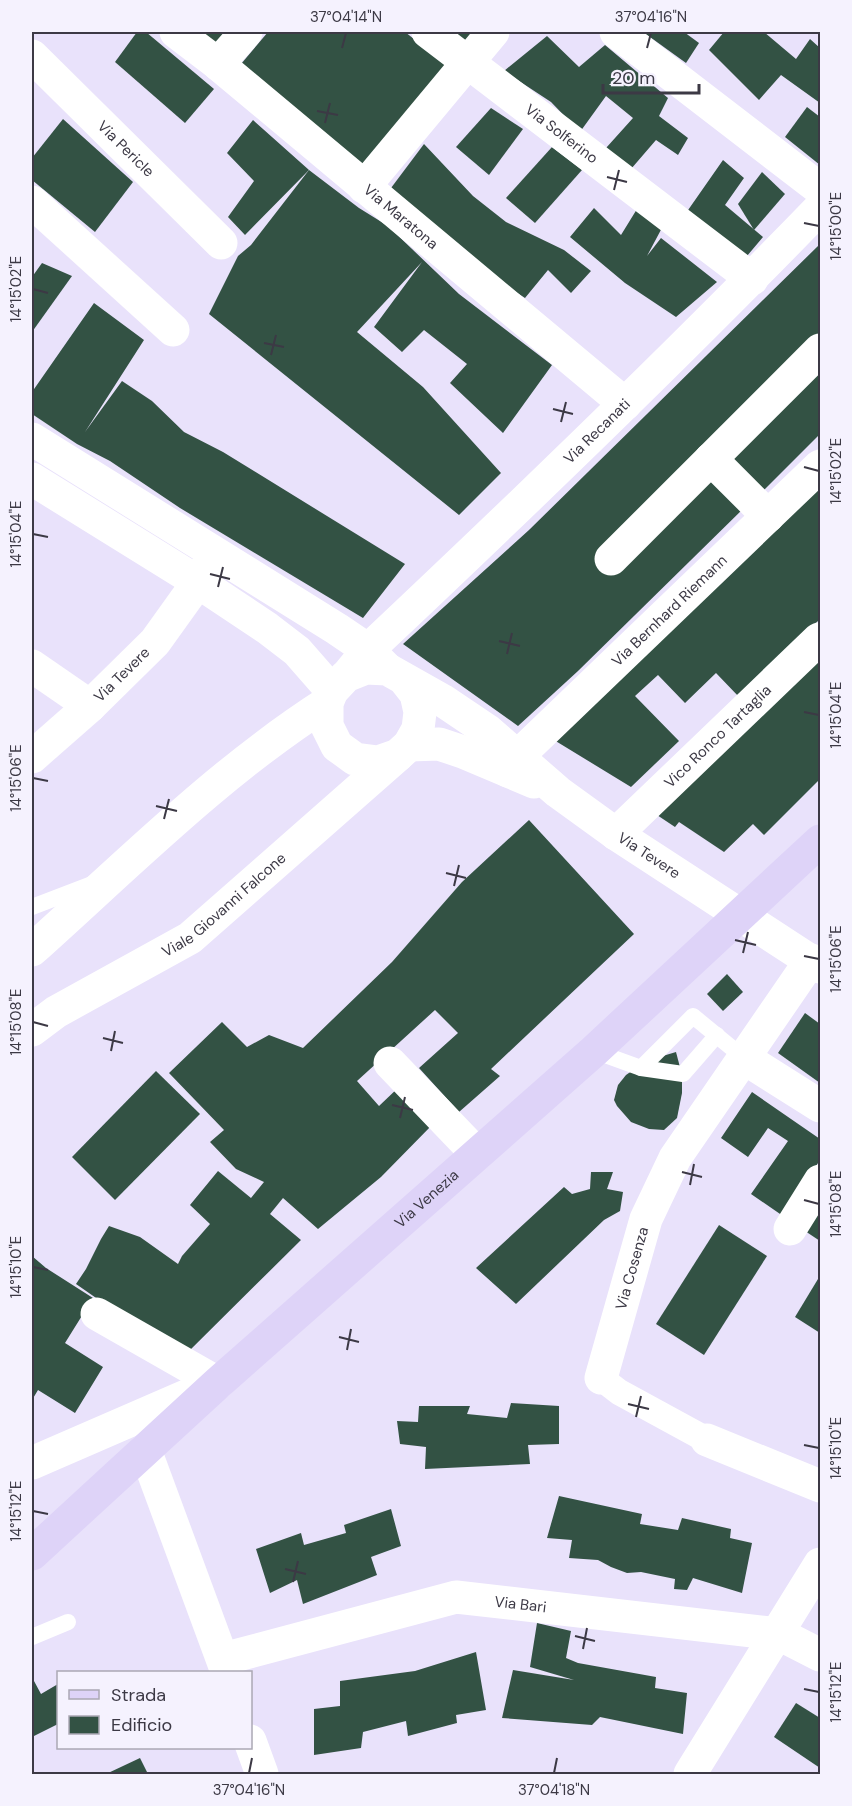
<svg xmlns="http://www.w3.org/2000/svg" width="852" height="1806" font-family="'DM Sans',sans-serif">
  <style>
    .building { fill: #335244 }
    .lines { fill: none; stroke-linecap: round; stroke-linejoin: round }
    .service { stroke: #fff; stroke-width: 16 }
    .pedestrian { stroke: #fff; stroke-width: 26 }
    .minor { stroke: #fff; stroke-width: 33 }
    .tertiary { stroke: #fff; stroke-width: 33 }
    .primary { stroke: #ded3f8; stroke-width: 33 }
    .ticks { fill: none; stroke: #3c3945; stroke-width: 2 }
    .labels { text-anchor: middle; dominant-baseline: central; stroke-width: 6; stroke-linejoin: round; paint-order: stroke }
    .street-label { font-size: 15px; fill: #3c3945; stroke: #f5f2fe }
    .neatline { fill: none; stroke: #3c3945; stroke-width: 2 }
    .ticks-label { font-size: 15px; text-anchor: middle; fill: #3c3945 }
  </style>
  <rect width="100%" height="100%" fill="#e9e2fb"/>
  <g class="building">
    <path d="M137,32H146L214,89L185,123L115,62Z"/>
    <path d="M201,32H240L224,51Z"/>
    <path d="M268,32H405L450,67L363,165L241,64Z"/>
    <path d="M449,32H477L466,45Z"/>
    <path d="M643,32H684L699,43L686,63Z"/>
    <path d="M724,32H764L796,59L810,39L820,48V103L781,75L759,100L709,50Z"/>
    <path d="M547,36L579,67L605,45L668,98L659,116L688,138L678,155L656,140L631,169L606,148L633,118L606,96L580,132L551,102L504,71Z"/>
    <path d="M807,107L820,117V165L785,137Z"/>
    <path d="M491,108L523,129L489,175L456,147Z"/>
    <path d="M63,119L133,182L95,232L32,180V158Z"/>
    <path d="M253,120L309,170L245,235L228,217L254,181L227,153Z"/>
    <path d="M424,144L473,196L506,222L564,250L591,271L571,293L548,270L525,298L500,282L388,192Z"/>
    <path d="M552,147L582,170L535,223L506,198Z"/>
    <path d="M723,160L744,178L725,205L763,237L747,256L686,213Z"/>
    <path d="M309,170L359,208L388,226L459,294L552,365L503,433L450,383L467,364L424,330L402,352L374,327L422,262L357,332L423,387L501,473L459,515L209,314L238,256L251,245Z"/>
    <path d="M762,172L785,194L754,230L738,204Z"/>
    <path d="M594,208L621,235L637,209L663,226L647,256L661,238L717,282L676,317L625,283L570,237Z"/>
    <path d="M818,246L820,248V333L608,542L712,471L746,506L578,671L518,726L403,644L529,530Z"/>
    <path d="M42,263L72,276L32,332V277Z"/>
    <path d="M94,303L144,340L85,432L122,381L152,401L184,432L223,452L405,564L363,618L180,508L110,461L77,444L32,414V392Z"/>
    <path d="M820,363V434L757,497L722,460Z"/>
    <path d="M820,485V619L740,698L716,673L685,703L658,675L635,696L679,741L631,787L554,740Z"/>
    <path d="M820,651V779L764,835L753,824L724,852L679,822L675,827L654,813Z"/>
    <path d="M529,820L634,934L491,1069L500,1076L459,1112L419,1068L458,1033L435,1010L357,1081L379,1106L400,1086L434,1123L381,1177L318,1229L283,1198L270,1214L301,1240L185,1355L135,1325L76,1284L86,1269L101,1239L109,1226L140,1237L178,1264L182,1256L210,1224L190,1205L218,1171L251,1198L264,1182L236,1169L210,1142L224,1130L169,1073L222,1022L247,1047L269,1035L303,1048L392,962L462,882Z"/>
    <path d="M727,974L743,992L723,1011L707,994Z"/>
    <path d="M805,1013L820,1024V1083L778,1053Z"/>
    <path d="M676,1052L682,1075V1093L677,1118L664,1130L649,1129L631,1122L617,1106L614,1100L618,1085L626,1075L646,1061Z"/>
    <path d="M156,1071L200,1114L115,1200L72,1157Z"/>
    <path d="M752,1092L820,1139V1160L783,1216L751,1194L788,1141L768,1128L748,1157L721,1138Z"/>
    <path d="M591,1172H613L607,1189L623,1192L620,1211L604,1220L516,1304L476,1268L564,1187L572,1194L590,1189Z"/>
    <path d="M820,1207V1241L805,1231Z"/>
    <path d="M719,1225L767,1256L704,1355L656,1324Z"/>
    <path d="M32,1256L46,1268L93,1298L65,1343L103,1367L75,1413L38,1390L32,1400Z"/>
    <path d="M818,1279L820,1281V1333L795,1317Z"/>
    <path d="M511,1403L559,1406V1444L528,1445L530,1464L425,1469L426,1447L400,1444L397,1421L418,1422L419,1406H470L467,1414L507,1418Z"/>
    <path d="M559,1496L642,1514L640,1524L678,1530L682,1518L731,1529L730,1538L752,1543L742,1593L693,1578L687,1590L674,1589L675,1579L641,1572L627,1573L611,1567L598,1560L569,1558L572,1540L547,1538Z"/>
    <path d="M391,1509L401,1546L371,1557L377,1575L303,1604L297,1580L270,1593L256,1549L301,1533L304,1545L346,1533L344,1525Z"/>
    <path d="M537,1623L571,1631L566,1658L578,1663L656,1677L655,1688L687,1693L683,1734L600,1717L592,1725L502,1718L513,1670L574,1680L530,1667Z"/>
    <path d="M476,1652L486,1710L456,1715L457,1723L408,1736L406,1721L363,1732L361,1748L314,1755V1709L340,1706V1681L415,1671Z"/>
    <path d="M34,1681L41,1694L58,1684V1724L32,1737V1682Z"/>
    <path d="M796,1703L820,1718V1768L774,1737Z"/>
    <path d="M140,1758L148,1774H106Z"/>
  </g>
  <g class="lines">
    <g class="service">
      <path d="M32,907L92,884"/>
      <path d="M594,1051L641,1068L693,1016L744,1058"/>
      <path d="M641,1068L683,1074L717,1035"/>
      <path d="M32,1637L68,1622"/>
    </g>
    <path class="pedestrian" d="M601,1378L619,1392L707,1440"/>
    <g class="minor">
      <path id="s1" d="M176,32L218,64L625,404"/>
      <path id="s2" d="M428,32L752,279"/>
      <path d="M616,32L820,189"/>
      <path id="s3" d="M32,56L221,243"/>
      <path d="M218,64L246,32"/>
      <path d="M364,187L493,32"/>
      <path d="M32,202L173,330"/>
      <path d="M711,459L768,516"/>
      <path d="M611,559L820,350"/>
      <path d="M32,666L90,706"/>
      <path id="s4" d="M350,672L368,650C522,505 674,359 820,208"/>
      <path id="s5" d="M32,757L90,706L155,642L198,582L213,557"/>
      <path id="s6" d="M508,771L518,756L820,466"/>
      <path id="s7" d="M616,834L819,639"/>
      <path d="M744,1058L820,1106"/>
      <path d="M390,1063L477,1154"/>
      <path d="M790,1229L820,1181"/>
      <path d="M97,1314L218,1383"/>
      <path id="s8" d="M601,1378L646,1219L675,1158L811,960"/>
      <path d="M707,1440L820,1486"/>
      <path d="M145,1450L227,1672"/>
      <path d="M32,1463L214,1384"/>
      <path id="s9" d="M223,1659L456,1597L779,1634L820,1655"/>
      <path d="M250,1741L262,1774"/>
      <path d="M690,1774L820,1564"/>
    </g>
    <g class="tertiary">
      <path d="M32,439L337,629L368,650L387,669"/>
      <path d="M32,479L198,582L267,628L297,651L332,691"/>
      <path id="s10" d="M405,680L416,694L420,712L418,729L409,745L398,755L378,762L355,759L337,746L327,726V703L332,691L346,676L366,668L387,669L442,700L488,731L558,792L616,834L820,967"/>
      <path d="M409,745L439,744L463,752L534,782"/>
      <path d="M32,950C127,865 219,772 327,703"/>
      <path id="s11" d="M32,1030L56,1012L190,938L398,755"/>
    </g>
    <path class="primary" id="s12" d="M32,1554L218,1383L594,1051L820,841"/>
  </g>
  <path class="ticks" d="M342,48L346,33M647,48L651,33M317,111L338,115M325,123L330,103M607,177L627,182M614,190L619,170M804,223L819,226M33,289L48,293M264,343L284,347M271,355L276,335M553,409L573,414M561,422L566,402M804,467L819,471M33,534L48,537M210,574L230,579M218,587L223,567M499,641L520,646M507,654L512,633M804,712L819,715M33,778L48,781M156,806L177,811M164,819L169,799M446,873L466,878M454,886L459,865M735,940L756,945M743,953L748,932M804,956L819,959M33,1022L48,1026M103,1038L123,1043M111,1051L115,1031M392,1105L413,1110M400,1118L405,1097M682,1172L702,1177M690,1185L694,1164M804,1200L819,1204M33,1267L48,1270M339,1337L359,1342M347,1350L351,1329M628,1404L649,1409M636,1417L641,1396M804,1445L819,1448M33,1511L48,1514M285,1569L306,1574M293,1582L298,1561M575,1636L595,1641M583,1649L587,1628M804,1689L819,1692M249,1773L252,1758M554,1773L557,1758"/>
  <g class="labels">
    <g class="street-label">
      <text stroke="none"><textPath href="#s2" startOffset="168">Via Solferino</textPath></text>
      <text stroke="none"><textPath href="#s3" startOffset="132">Via Pericle</textPath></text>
      <text stroke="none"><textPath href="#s1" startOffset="291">Via Maratona</textPath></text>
      <text stroke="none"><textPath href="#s4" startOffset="345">Via Recanati</textPath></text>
      <text stroke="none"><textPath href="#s6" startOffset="228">Via Bernhard Riemann</textPath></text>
      <text stroke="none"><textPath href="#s5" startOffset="122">Via Tevere</textPath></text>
      <text stroke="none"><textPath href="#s7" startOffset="141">Vico Ronco Tartaglia</textPath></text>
      <text stroke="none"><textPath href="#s10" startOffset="597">Via Tevere</textPath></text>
      <text stroke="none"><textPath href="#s11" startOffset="230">Viale Giovanni Falcone</textPath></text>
      <text stroke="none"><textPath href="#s12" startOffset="531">Via Venezia</textPath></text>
      <text stroke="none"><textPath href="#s8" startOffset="114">Via Cosenza</textPath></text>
      <text stroke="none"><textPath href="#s9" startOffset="306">Via Bari</textPath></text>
    </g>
  </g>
  <rect width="852" height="1806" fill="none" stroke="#f5f2fe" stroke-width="66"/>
  <rect x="57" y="1671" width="195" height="78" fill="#f5f2fe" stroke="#aba8b4" stroke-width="1.5"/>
  <rect x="69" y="1690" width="30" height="9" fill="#ded3f8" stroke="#aba8b4" stroke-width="1.5"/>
  <text x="111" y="1701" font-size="18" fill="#3c3945">Strada</text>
  <rect x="69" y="1716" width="30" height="18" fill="#335244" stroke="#aba8b4" stroke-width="1.5"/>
  <text x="111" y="1731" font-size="18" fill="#3c3945">Edificio</text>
  <path d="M603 84v9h96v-9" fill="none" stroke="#3c3945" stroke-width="3"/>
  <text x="612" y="84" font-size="18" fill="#3c3945" stroke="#f5f2fe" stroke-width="4.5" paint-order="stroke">20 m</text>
  <rect x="33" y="33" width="786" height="1740" class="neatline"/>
  <g class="ticks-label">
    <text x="346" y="22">37°04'14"N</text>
    <text x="651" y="22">37°04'16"N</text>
    <text transform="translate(836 226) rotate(-90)" y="5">14°15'00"E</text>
    <text transform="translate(16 289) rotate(-90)" y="5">14°15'02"E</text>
    <text transform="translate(836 471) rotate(-90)" y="5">14°15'02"E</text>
    <text transform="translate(16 534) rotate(-90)" y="5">14°15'04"E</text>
    <text transform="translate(836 715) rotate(-90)" y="5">14°15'04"E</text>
    <text transform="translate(16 778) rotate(-90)" y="5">14°15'06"E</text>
    <text transform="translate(836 959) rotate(-90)" y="5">14°15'06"E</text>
    <text transform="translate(16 1022) rotate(-90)" y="5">14°15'08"E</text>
    <text transform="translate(836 1204) rotate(-90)" y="5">14°15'08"E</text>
    <text transform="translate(16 1267) rotate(-90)" y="5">14°15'10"E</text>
    <text transform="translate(836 1448) rotate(-90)" y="5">14°15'10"E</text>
    <text transform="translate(16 1511) rotate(-90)" y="5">14°15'12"E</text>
    <text transform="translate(836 1692) rotate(-90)" y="5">14°15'12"E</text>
    <text x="249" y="1795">37°04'16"N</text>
    <text x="554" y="1795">37°04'18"N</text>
  </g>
</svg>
